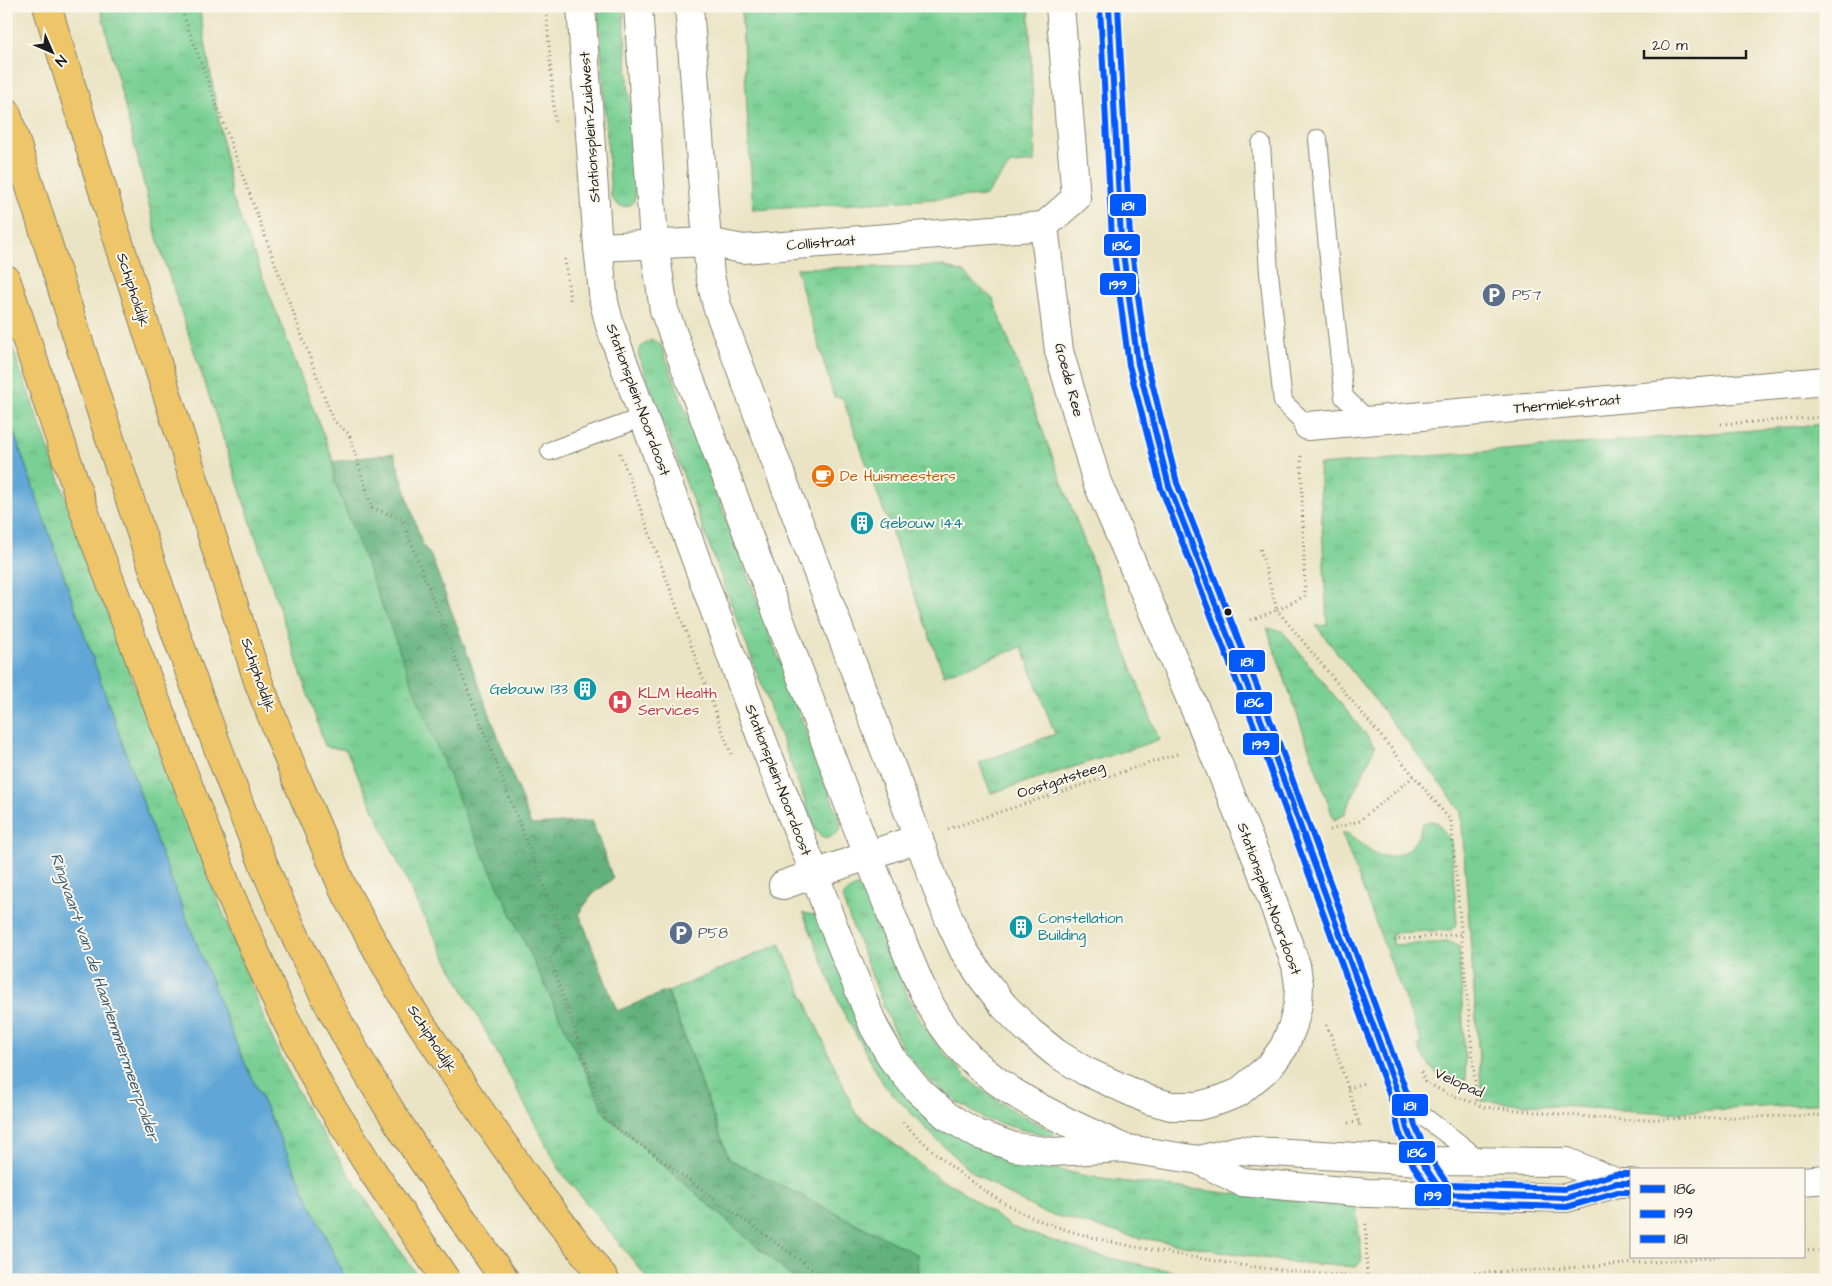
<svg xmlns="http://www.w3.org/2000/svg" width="1832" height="1286" font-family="'Architects Daughter',sans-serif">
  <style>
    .grass { fill: url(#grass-tufts); stroke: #4b7658 }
    .forest { fill: url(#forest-crowns); stroke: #40674d }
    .water { fill: #60a7d7; stroke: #3e627a }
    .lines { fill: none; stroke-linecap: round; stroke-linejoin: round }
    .service-casing { stroke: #838070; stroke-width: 20 }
    .minor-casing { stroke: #838070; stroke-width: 30 }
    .tertiary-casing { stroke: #838070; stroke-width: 30 }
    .primary-casing { stroke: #838070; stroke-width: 30 }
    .path { stroke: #838070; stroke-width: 3; stroke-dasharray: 1 4; stroke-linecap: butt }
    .service { stroke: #fff; stroke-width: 18 }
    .minor { stroke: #fff; stroke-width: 28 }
    .tertiary { stroke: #fff; stroke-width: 28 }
    .primary { stroke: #eec569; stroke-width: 28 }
    .bus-1-casing { stroke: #fbf7ec; stroke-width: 10 }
    .bus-2-casing { stroke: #fbf7ec; stroke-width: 10 }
    .bus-3-casing { stroke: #fbf7ec; stroke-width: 10 }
    .bus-1 { stroke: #0059ff; stroke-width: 6 }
    .bus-2 { stroke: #0059ff; stroke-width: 6 }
    .bus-3 { stroke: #0059ff; stroke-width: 6 }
    .bus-dot { fill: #1c1c1c; stroke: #fbf7ec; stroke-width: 2 }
    .labels { text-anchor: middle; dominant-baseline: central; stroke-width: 4; stroke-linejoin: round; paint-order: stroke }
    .street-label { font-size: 15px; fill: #1c1c1c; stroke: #fbf7ec }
    .service-label { font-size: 15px; fill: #4e5e75; stroke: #fbf7ec; text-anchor: start }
    .food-label { font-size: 15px; fill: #c56008; stroke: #fbf7ec; text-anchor: start }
    .culture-label { font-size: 15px; fill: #0d838f; stroke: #fbf7ec; text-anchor: start }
    .health-label { font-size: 15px; fill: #be3a42; stroke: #fbf7ec; text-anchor: start }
    .water-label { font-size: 16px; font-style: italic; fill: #3b5b70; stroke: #fbf7ec }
    .line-badge { stroke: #fbf7ec; stroke-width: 2 }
    .badge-label { font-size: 14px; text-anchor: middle; font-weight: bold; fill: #fff }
  </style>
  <defs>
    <pattern id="grass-tufts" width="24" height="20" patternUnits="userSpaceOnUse" patternTransform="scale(1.25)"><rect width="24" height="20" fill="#7ad094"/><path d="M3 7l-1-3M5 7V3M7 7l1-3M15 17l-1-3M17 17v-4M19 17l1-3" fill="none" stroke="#69b27f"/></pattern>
    <pattern id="forest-crowns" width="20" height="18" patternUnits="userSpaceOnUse" patternTransform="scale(1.25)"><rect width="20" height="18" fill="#63b27e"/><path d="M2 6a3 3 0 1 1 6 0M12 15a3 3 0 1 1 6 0" fill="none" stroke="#519066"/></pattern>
  </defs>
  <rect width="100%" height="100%" fill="#fbf7ec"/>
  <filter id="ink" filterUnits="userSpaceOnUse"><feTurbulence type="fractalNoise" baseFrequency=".02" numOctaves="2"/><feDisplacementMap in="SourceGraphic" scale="10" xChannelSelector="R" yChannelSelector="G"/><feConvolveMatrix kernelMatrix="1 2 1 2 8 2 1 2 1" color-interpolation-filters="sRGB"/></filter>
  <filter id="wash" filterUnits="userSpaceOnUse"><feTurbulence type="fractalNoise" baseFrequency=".0096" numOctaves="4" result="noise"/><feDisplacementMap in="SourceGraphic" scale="20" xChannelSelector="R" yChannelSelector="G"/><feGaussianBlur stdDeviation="1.12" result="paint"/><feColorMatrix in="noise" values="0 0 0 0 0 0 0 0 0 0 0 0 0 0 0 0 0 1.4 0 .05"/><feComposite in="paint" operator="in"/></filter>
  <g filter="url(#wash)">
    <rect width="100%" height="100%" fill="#eae4c4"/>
    <g class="grass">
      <path d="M100,6H199L232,197L489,866L606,1115L795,1280H649L561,1172L419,907L346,750L325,746L159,245Z"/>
      <path d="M598,6H623L636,195C633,210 618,210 611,197Z"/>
      <path d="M741,6H1029L1035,162L1011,164L985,196L753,210Z"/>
      <path d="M943,266L963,273L993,299L1159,740L991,793L979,763L1055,734L1022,647L944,675L842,397H834L796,268Z"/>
      <path d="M6,330L121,651L271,1036L306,1108L391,1238L421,1280H346L237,1046L160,851L6,410Z"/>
      <path d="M651,340L658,342L662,348L840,822L841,829L837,833L827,838L821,836L816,831L639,357C637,347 643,345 651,340Z"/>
      <path d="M1826,424V1103L1665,1113L1482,1101L1461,812L1448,793L1316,626L1327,625L1319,465Z"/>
      <path d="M1267,628L1282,631L1375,746L1344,815L1334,820Z"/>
      <path d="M1430,821L1437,822L1451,841L1457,924L1451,930L1392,933L1393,945L1449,942L1459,946L1466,1080C1461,1080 1454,1082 1450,1081C1434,1078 1425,1058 1417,1046L1422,1044L1342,834L1347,833L1377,855L1391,857L1409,850L1419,835L1423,823Z"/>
      <path d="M856,887L864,889L868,894C879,920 889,946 899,972C904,985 908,1000 915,1011C950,1072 991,1102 1053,1131L1054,1134L1052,1136L1023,1130L985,1119L951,1098L925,1076L906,1053L891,1025L844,904L843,897L847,892Z"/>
      <path d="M803,913L820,916L950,1129L1026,1163L1102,1179L1352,1207L1356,1210L1362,1260L1356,1267L1287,1262L1134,1237L1042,1212L1004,1192L973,1172L939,1142L884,1085L841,1008Z"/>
      <path d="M780,944L856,1114L939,1179L958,1188L1011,1227L1095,1255L1213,1280H917L918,1255L729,1159L668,992Z"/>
    </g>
    <path class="forest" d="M394,453L422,544L431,556L531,825L592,821L613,879L593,894L579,913L617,1011L667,991L729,1159L918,1255L917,1280H795L606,1115L467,820L424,715L335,482L333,462Z"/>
    <path class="water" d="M6,410L160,851L237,1046L346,1280H6Z"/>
  </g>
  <g filter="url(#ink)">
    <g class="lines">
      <g class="service-casing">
        <g id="service">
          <path d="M1109,6L1121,238L1138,364L1169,486L1270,743L1400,1099L1407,1129L1421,1161L1443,1194"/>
          <path d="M1318,139L1330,269L1344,397L1369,421"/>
          <path d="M1261,144L1269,273L1283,402L1308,426"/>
          <path d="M550,451L644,417"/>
          <path d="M1400,1099L1456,1141L1481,1161"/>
        </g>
      </g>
      <g class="minor-casing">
        <g id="minor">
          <path d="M689,6L707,242L710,276L717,306L948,917L964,951L983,979L1004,1006L1029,1031L1056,1053L1085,1071L1149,1100L1171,1106H1198L1220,1100L1238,1093L1270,1066L1284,1047L1293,1025L1298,1004L1299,985L1296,965L1257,859L1210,744L1097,482L1059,351L1044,226"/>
          <path d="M1044,226L1076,198L1060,6"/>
          <path d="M598,247L707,242L743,249L1044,226"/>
          <path d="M1308,426L1826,381"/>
          <path d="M783,885L919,838"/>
        </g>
      </g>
      <g class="tertiary-casing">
        <g id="tertiary">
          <path d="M581,6L598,247L604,302L610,326L763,742L815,874L829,915L874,1027L893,1060L917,1089L947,1116L977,1134L1014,1147L1052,1152L1122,1148L1199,1160L1242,1182L1367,1193L1566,1198L1617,1183H1631"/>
          <path d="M638,6L654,243L664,310C724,472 785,634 846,797C862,840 879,883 896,926C913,967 927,1010 957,1044C999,1094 1061,1119 1119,1146"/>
          <path d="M1199,1160L1238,1150L1421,1161L1567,1162L1617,1183"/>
          <path d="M1803,1181L1826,1179"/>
        </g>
      </g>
      <g class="primary-casing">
        <g id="primary">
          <path d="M47,6L114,227L258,681L296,778L343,888L404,998L460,1082L529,1181L605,1280"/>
          <path d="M6,111C71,315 132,520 208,721C241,811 276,901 320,987C372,1090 438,1185 505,1280"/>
          <path d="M6,279L92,534L229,892L279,1006L320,1088L373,1172L446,1280"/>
        </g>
      </g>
      <g class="path">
        <path d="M180,6L333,420L349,434L372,508L402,519L564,939L550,959L606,1120L827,1280"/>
        <path d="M546,6L555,125"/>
        <path d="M565,259L570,300"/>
        <path d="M1721,424L1826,417"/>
        <path d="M620,453L731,754"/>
        <path d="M1301,456L1305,596L1277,610L1451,821L1477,1104"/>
        <path d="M1251,620L1277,610L1260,548"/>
        <path d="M948,829L1180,753"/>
        <path d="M1330,830L1359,821L1414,776"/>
        <path d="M1394,940L1461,934"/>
        <path d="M1326,1025L1331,1035L1360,1126"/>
        <path d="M1421,1072L1425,1082L1446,1093L1485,1107L1622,1120L1826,1115"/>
        <path d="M1348,1089L1366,1082"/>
        <path d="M903,1122C940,1161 995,1204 1046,1223C1093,1240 1143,1249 1192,1257C1250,1267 1308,1275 1367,1276C1393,1276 1419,1274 1445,1274C1536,1271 1628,1264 1719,1257"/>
        <path d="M1348,1123L1360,1122"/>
        <path d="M1366,1224L1367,1276"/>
        <path d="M1803,1251L1826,1250"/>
        <path d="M1270,1280V1270"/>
      </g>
      <use href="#service" class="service"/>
      <use href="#minor" class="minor"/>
      <use href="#tertiary" class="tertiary"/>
      <use href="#primary" class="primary"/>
      <g class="bus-1-casing">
        <path id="bus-1" d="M1109,6L1121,238L1138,364L1169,486L1270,743L1400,1099L1407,1129L1421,1161L1443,1194L1566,1198L1617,1183H1631"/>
      </g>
      <g class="bus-2-casing">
        <path id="bus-2" d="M1100,6L1112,239L1129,365L1161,488L1262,746L1392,1102L1399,1132L1413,1165L1436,1200L1442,1203L1567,1207L1618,1192H1631"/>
      </g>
      <g class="bus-3-casing">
        <path id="bus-3" d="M1118,6L1130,237L1147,362L1177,483L1278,740L1408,1096L1415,1126L1429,1157L1448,1185L1565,1189L1615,1174H1631"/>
      </g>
      <use href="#bus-1" class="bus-1"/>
      <use href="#bus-2" class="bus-2"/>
      <use href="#bus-3" class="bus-3"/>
    </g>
  </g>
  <defs>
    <g id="parking-disc" transform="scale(1.25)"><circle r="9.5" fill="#5c6f8a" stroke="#fbf7ec"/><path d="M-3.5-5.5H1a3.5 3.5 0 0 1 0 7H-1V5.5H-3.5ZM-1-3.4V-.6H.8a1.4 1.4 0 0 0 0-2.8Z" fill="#fff"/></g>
    <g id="cafe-disc" transform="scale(1.25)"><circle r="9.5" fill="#e8710a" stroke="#fbf7ec"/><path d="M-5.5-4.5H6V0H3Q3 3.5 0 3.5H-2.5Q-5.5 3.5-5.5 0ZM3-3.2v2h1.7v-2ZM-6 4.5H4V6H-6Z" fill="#fff"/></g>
    <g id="building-disc" transform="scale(1.25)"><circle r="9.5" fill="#0f9aa8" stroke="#fbf7ec"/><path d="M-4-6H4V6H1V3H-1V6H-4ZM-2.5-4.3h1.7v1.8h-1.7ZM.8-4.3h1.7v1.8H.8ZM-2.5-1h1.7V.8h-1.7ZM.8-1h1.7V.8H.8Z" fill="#fff"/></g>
    <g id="hospital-disc" transform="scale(1.25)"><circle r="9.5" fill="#e0444e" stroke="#fbf7ec"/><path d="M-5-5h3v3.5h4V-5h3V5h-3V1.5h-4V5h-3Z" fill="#fff"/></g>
  </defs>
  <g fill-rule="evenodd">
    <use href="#parking-disc" x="1494" y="295"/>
    <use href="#cafe-disc" x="823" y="476"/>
    <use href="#building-disc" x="862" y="523"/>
    <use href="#building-disc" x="585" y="689"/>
    <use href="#hospital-disc" x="620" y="702"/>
    <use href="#building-disc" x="1021" y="927"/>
    <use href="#parking-disc" x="681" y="933"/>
  </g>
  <circle class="bus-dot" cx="1228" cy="612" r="4.5"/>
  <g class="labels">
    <g class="street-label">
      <text transform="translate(590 127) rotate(-94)">Stationsplein-Zuidwest</text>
      <text transform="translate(821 243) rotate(-4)">Collistraat</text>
      <text transform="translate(133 290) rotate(72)">Schipholdijk</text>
      <text transform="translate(1069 380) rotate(75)">Goede Ree</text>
      <text transform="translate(638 400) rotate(70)">Stationsplein-Noordoost</text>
      <text transform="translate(1567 404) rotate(-5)">Thermiekstraat</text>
      <text transform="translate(258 675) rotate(71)">Schipholdijk</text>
      <text transform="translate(778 780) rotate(69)">Stationsplein-Noordoost</text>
      <text transform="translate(1061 780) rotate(-18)">Oostgatsteeg</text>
      <text transform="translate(1269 899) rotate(70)">Stationsplein-Noordoost</text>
      <text transform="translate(432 1039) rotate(57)">Schipholdijk</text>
      <text transform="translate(1459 1083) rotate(24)">Velopad</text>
    </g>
    <g class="service-label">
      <text x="1512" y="295">P57</text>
      <text x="698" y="933">P58</text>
    </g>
    <g class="food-label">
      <text x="840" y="476">De Huismeesters</text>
    </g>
    <g class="culture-label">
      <text x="880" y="523">Gebouw 144</text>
      <text x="568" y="689" text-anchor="end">Gebouw 133</text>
      <text x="1038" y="918">Constellation<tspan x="1038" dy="17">Building</tspan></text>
    </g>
    <g class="health-label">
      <text x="638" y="693">KLM Health<tspan x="638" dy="17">Services</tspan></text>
    </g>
    <g class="water-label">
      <text transform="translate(105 997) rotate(71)">Ringvaart van de Haarlemmermeerpolder</text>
    </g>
  </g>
  <g class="line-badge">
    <rect x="1109" y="193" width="38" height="24" rx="5" fill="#0059ff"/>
    <rect x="1103" y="233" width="38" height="24" rx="5" fill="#0059ff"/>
    <rect x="1099" y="272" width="38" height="24" rx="5" fill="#0059ff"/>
    <rect x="1228" y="649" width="38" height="24" rx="5" fill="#0059ff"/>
    <rect x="1235" y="691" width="38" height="24" rx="5" fill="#0059ff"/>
    <rect x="1242" y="732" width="38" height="24" rx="5" fill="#0059ff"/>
    <rect x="1391" y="1093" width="38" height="24" rx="5" fill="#0059ff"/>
    <rect x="1398" y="1140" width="38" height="24" rx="5" fill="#0059ff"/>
    <rect x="1414" y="1183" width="38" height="24" rx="5" fill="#0059ff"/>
  </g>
  <g class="badge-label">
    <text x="1128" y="210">181</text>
    <text x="1122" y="250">186</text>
    <text x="1118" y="289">199</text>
    <text x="1247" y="666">181</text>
    <text x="1254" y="707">186</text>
    <text x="1261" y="749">199</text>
    <text x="1410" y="1110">181</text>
    <text x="1417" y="1157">186</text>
    <text x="1433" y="1200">199</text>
  </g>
  <rect width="1832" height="1286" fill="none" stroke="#fbf7ec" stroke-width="25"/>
  <rect x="1630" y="1168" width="175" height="90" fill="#fbf7ec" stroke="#a29f99"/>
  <rect x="1640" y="1185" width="25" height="8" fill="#0059ff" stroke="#a29f99"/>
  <text x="1674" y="1194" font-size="15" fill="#1c1c1c">186</text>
  <rect x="1640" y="1210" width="25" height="8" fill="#0059ff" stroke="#a29f99"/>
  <text x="1674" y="1218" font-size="15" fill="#1c1c1c">199</text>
  <rect x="1640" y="1235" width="25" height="8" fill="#0059ff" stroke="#a29f99"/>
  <text x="1674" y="1244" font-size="15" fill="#1c1c1c">181</text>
  <g transform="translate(52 52) rotate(135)" stroke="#fbf7ec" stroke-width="4" paint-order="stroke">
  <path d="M0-4L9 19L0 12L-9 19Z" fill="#1c1c1c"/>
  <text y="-8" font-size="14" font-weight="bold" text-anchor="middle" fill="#1c1c1c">N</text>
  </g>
  <path d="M1644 50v8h102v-8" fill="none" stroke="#1c1c1c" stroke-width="2.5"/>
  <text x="1652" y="50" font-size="15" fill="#1c1c1c" stroke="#fbf7ec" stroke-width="4" paint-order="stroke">20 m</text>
</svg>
